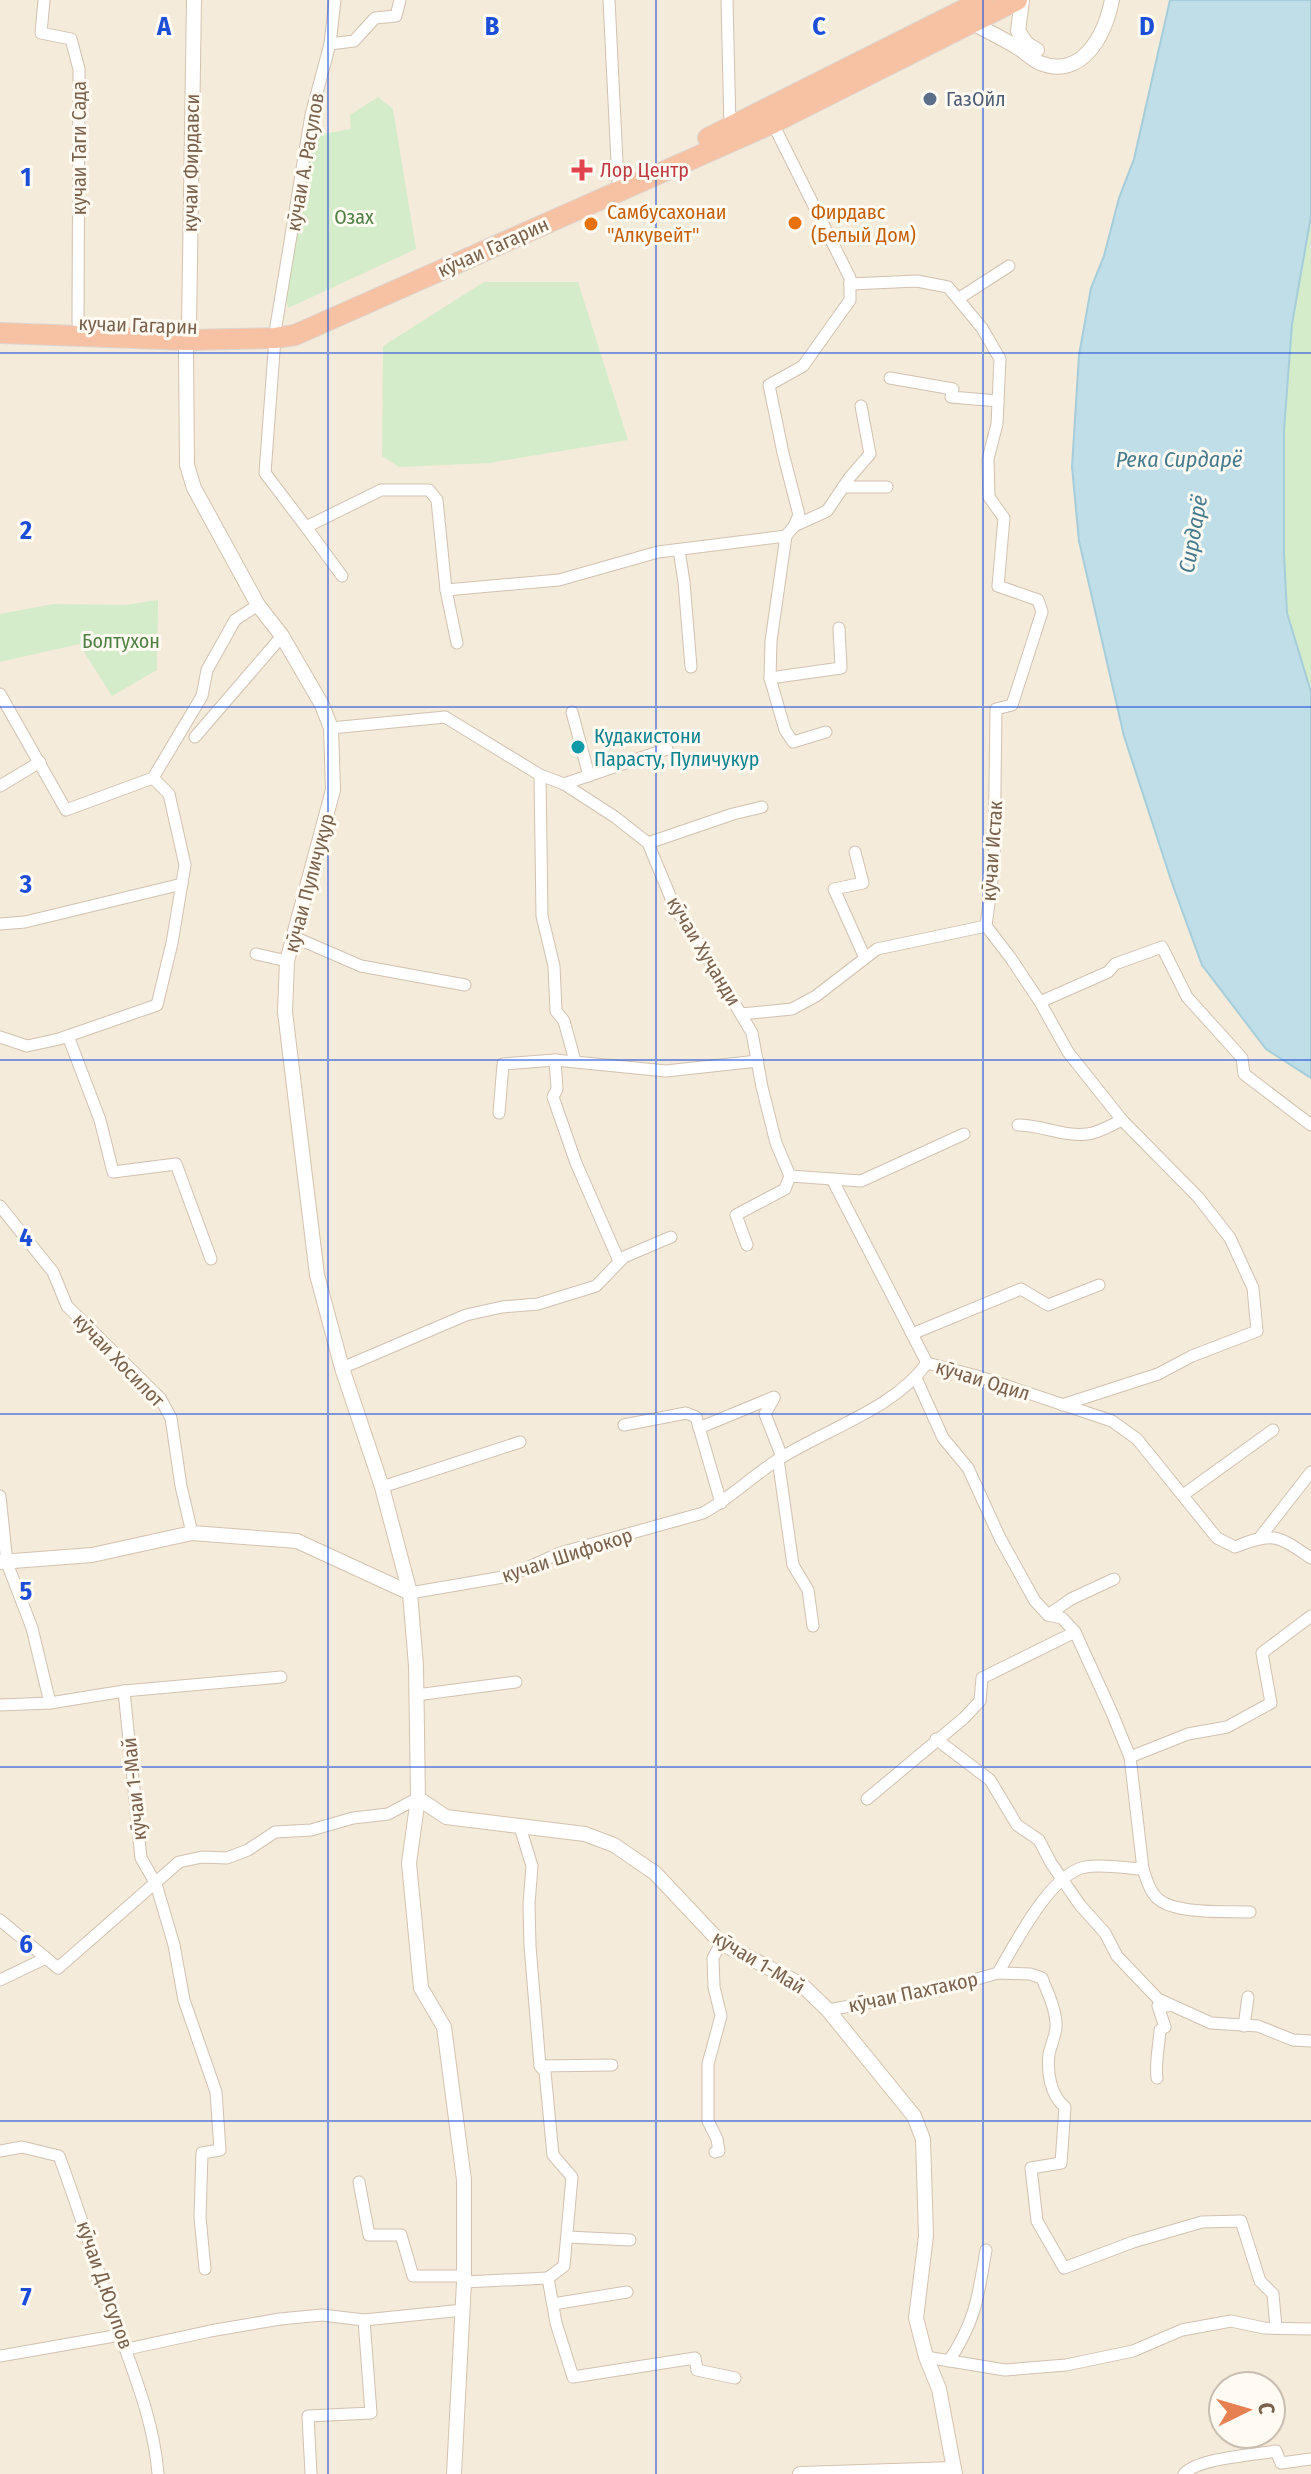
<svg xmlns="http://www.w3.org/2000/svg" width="1311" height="2474" font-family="'Fira Sans Condensed',sans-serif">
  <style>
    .residential { fill: #f5ebda; fill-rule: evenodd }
    .green { fill: #d4ecc9 }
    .water { fill: #bfdee8; stroke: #a5cdda; stroke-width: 2 }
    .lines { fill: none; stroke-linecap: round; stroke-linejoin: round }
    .street-casing { stroke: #d1c1b0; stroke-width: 13 }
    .secondary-casing { stroke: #d4c2ae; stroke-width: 16 }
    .highway-casing { stroke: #dcd6d1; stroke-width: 22 }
    .street { stroke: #fff; stroke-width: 11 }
    .secondary { stroke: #fff; stroke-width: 14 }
    .highway { stroke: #f7c1a3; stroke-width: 20 }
    .grid { fill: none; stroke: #1d4ed8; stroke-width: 2; stroke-opacity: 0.55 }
    .service-dot { fill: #5c6f8a; stroke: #fffbf3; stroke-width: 3 }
    .health-dot { fill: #e0444e; stroke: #fffbf3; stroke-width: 3 }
    .food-dot { fill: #e8710a; stroke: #fffbf3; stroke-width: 3 }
    .culture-dot { fill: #0f9aa8; stroke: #fffbf3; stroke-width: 3 }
    .labels { text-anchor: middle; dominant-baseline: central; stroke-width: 6; stroke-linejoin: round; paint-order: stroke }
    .service-label { font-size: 20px; fill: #4e5e75; stroke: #fffbf3; text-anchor: start }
    .street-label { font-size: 20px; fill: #7a614d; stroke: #fffbf3 }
    .health-label { font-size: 20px; fill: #be3a42; stroke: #fffbf3; text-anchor: start }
    .food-label { font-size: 20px; fill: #c56008; stroke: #fffbf3; text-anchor: start }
    .park-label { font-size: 20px; fill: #508044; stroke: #fffbf3 }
    .culture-label { font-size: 20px; fill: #0d838f; stroke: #fffbf3; text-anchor: start }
    .water-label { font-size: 22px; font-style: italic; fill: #467a8d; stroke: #fffbf3 }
    .grid-label { font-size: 26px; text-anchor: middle; font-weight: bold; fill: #1d4ed8; stroke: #fffbf3; stroke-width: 6; stroke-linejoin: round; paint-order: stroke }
  </style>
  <rect width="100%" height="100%" fill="#fdf8ec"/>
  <path class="residential" d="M0,0H1170L1134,159L1119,198L1104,256L1091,288L1079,355L1072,467L1079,541L1124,736L1172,883L1202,965L1266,1048L1311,1078V2474H0ZM1223,2386H1271V2434H1223Z"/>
  <g class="green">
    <path d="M378,97L393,109L416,249L288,308L284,290L311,136L351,129L350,115Z"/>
    <path d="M1311,216V692L1287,613L1284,554V430L1292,324Z"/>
    <path d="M484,282H578L628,440L489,463L399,467L382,456L383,346Z"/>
    <path d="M158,600L157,670L112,696L79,644L0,662V614L53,604L125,605Z"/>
  </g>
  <path class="water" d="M1170,0H1311V216L1292,324L1284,430V554L1287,613L1311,692V1078L1266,1049L1202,965L1172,883L1124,736L1079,541L1072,467L1079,355L1091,288L1104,256L1119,198L1134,159Z"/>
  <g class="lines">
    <g class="street-casing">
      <g id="street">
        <path d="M44,0L41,33L71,39L79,69L78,323"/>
        <path d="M609,0L618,182"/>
        <path d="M727,0L730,127"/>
        <path d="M330,44L354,41L375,18L396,16L400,0"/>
        <path d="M771,120L850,278V300L803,366L769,385L783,453L799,515L794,526L786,536L771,641L770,678L785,730L793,742L826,732"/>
        <path d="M850,284L917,281L948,287L982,328L1000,359L997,424L988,459L989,497L1004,518L998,586L1038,600L1042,612L1012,705L996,709L994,865L986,926L1010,957L1040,1002L1068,1052L1122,1120L1198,1197L1230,1238L1253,1288L1257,1331L1192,1356L1158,1374L1062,1405"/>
        <path d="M958,299L1009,266"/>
        <path d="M276,326L311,115L330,44L335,0"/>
        <path d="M275,338L265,473L306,527L381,490H429L437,500L446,590L457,643"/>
        <path d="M890,378L953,389L951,397L998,401"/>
        <path d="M843,487H887"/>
        <path d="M794,526L827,511L850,477L870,454L861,406"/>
        <path d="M306,527L342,576"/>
        <path d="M679,550L684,582L691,667"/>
        <path d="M446,590L559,580L658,552L786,536"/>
        <path d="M770,678L841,668L839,628"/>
        <path d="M0,694L66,810L153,778L202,696L207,670L235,620L258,605"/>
        <path d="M572,712L589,776"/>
        <path d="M331,728L445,717L540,775L564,784L615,817L648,843L675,908L700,945L752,1033L762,1087L776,1143L790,1176L861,1181L964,1134"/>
        <path d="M195,737L282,636"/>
        <path d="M540,775L542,916L554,966L556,1011L564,1021L575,1061"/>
        <path d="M564,784L667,749"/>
        <path d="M0,786L40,762"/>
        <path d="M648,843L733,814L762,807"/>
        <path d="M855,852L863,883L834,889L865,958"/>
        <path d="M0,924L25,922L182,884"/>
        <path d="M294,937L361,966L465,985"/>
        <path d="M256,954L287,961"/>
        <path d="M1040,1002L1108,972L1115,964L1162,947L1187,997L1242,1058L1244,1074L1311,1125"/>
        <path d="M741,1014L792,1009L816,996L877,949L986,926"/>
        <path d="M68,1036L100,1120L113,1172L176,1164L211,1259"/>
        <path d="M0,1037L27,1046L59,1039L157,1005L172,943L185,865L169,794L153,778"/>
        <path d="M555,1060L557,1089L553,1097L576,1163L619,1261"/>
        <path d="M499,1113L503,1064L555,1060L666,1071L758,1061"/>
        <path d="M1018,1125C1042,1125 1064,1137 1087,1134C1099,1133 1111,1125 1122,1120"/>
        <path d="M832,1179L927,1363"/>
        <path d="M0,1206L53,1272L67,1306L160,1398L171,1418L181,1486L192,1533"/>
        <path d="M747,1245L736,1215L785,1189L790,1176"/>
        <path d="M912,1334L1021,1289L1048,1305L1099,1285"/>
        <path d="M342,1368L466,1315L502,1307L538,1304L596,1286L624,1257L671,1237"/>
        <path d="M774,1398L765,1414L782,1457"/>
        <path d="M624,1425L686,1413L696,1417L721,1503"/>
        <path d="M699,1428L774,1397"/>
        <path d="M778,1459L793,1565L808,1590L813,1626"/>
        <path d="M382,1487L520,1442"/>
        <path d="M1183,1495L1273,1430"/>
        <path d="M0,1496L7,1563L32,1628L50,1703"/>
        <path d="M1261,1536L1311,1472"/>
        <path d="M410,1593L509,1576L560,1553L703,1513C731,1498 752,1476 779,1459C826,1429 894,1409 927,1363L977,1376L1112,1421L1137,1439L1217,1538L1235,1547C1274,1531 1278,1536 1311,1558"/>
        <path d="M1048,1615L1071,1599L1114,1579"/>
        <path d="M124,1691L141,1858L156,1884L174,1945L184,2000L216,2092L220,2150L202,2153L200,2217L205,2269"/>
        <path d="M416,1695L516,1682"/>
        <path d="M0,1705L50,1703L124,1691L281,1677"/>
        <path d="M936,1739L990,1780L1017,1825L1039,1840L1051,1863L1080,1905L1105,1933L1117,1956L1158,1999L1211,2023L1258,2026L1293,2040L1311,2041"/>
        <path d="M1130,1757L1188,1734L1227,1727L1271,1703L1262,1653L1311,1616"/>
        <path d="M867,1799L964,1718L980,1701L982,1678L1075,1632"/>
        <path d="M520,1827L532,1866L529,1904L530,1946L540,2066L545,2072L553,2155L572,2177L564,2266L548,2278L556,2323L573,2377L695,2358L697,2370L735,2378"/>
        <path d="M1143,1869C1146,1878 1149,1890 1156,1897C1173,1915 1226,1911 1250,1912"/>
        <path d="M0,1920L58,1968L179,1862L202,1857L227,1858L248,1850L275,1832L311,1830L353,1818L388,1814L418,1798"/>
        <path d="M998,1973L1030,1974L1042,1978C1048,1994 1057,2011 1056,2028C1055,2037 1051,2045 1049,2054C1047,2072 1050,2095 1065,2107L1061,2163L1031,2168L1037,2221L1064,2268L1133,2242L1202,2222L1241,2221L1260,2281L1273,2294L1276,2328"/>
        <path d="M0,1980L46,1958"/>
        <path d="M828,2010L938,1990L998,1973C1015,1944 1050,1874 1085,1867C1103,1864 1125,1868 1143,1869L1130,1757L1112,1713L1075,1632L1062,1618L1048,1615L1035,1601L1000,1538L968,1468L943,1438L916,1378"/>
        <path d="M1244,2026L1248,1997"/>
        <path d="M540,2066L612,2065"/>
        <path d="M1157,2078C1155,2061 1159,2047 1160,2030L1165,2027L1158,2006H1168"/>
        <path d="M0,2151L22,2147L59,2156C80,2212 97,2269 117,2326C134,2374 154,2422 158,2474"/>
        <path d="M715,2152L719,2151L717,2139L708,2121V2064L721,2016L714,1987L713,1958L721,1943"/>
        <path d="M359,2182L369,2235H401L413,2276H464"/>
        <path d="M568,2237L630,2240"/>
        <path d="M464,2282L548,2278"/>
        <path d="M553,2304L627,2292"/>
        <path d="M127,2349L210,2331L280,2319L322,2315L364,2320L463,2310"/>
        <path d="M0,2356L120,2335"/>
        <path d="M926,2357L1005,2370L1066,2365L1133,2351L1182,2330L1231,2321L1264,2328L1311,2329"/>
        <path d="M949,2361C976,2320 978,2297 986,2250"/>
        <path d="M311,2474L308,2416L371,2413L364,2320"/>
        <path d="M1184,2474C1198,2458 1254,2455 1276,2451L1281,2463L1311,2459"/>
      </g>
    </g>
    <g class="secondary-casing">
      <g id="secondary">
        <path d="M194,0L189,327L186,352L187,465L194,488L258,605L282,636L322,705L331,728L333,790L287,961L285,1012L317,1275L342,1368L382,1487L410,1593L416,1666L418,1798L409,1863L421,1988L444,2027L464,2180V2282L454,2474"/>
        <path d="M1022,0L1018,31L1027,44L1037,50"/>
        <path d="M971,22C987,31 1004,39 1020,49C1026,53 1033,60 1040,63C1083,80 1105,34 1112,0"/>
        <path d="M0,1562L92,1555L192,1533L297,1541L410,1593"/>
        <path d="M418,1798L446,1817L585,1834L614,1845L655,1873L721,1943L802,1985L828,2010L914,2116L923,2139L926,2236L916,2318L926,2357L939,2389L955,2474"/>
        <path d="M800,2474L954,2469"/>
      </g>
    </g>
    <g class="highway-casing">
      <g id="highway">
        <path d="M708,138L983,0"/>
        <path d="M0,333L187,340L275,338L295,335L773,123L1017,0"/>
      </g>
    </g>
    <use href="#street" class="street"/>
    <use href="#secondary" class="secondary"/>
    <use href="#highway" class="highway"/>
  </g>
  <path class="grid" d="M328,0V2474M656,0V2474M983,0V2474M0,353H1311M0,707H1311M0,1060H1311M0,1414H1311M0,1767H1311M0,2121H1311"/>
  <circle class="service-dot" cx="930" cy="99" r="8"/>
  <path class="health-dot" d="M578 158h8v8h8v8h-8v8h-8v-8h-8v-8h8z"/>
  <g class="food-dot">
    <circle cx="795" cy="223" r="8"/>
    <circle cx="591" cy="224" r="8"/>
  </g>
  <circle class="culture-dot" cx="578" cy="747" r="8"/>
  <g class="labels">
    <g class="service-label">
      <text x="946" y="99">ГазОйл</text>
    </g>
    <g class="street-label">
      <text transform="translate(79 148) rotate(-90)">кучаи Таги Сада</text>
      <text transform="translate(305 162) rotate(-80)">кӯчаи А. Расулов</text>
      <text transform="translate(191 163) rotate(-89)">кучаи Фирдавси</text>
      <text transform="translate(493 247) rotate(-24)">кӯчаи Гагарин</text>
      <text transform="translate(138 325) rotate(2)">кучаи Гагарин</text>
      <text transform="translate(992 851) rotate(-86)">кӯчаи Истак</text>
      <text transform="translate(309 883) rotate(-75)">кӯчаи Пуличуқур</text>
      <text transform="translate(704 951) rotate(59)">кӯчаи Хуҷанди</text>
      <text transform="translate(119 1360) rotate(46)">кӯчаи Хосилот</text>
      <text transform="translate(983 1380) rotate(17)">кӯчаи Одил</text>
      <text transform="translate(567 1555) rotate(-18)">кучаи Шифокор</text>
      <text transform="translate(134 1789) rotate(-96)">кӯчаи 1-Май</text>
      <text transform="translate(759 1962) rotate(31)">кӯчаи 1-Май</text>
      <text transform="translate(913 1992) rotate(-12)">кӯчаи Пахтакор</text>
      <text transform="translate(105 2285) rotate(71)">кӯчаи Д.Юсупов</text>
    </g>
    <g class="health-label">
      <text x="600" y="170">Лор Центр</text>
    </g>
    <g class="food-label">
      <text x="607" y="212">Самбусахонаи<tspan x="607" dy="23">"Алкувейт"</tspan></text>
      <text x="811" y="212">Фирдавс<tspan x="811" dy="23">(Белый Дом)</tspan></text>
    </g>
    <g class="park-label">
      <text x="354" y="217">Озах</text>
      <text x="121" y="641">Болтухон</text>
    </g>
    <g class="culture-label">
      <text x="594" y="736">Кудакистони<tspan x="594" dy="23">Парасту, Пуличукур</tspan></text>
    </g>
    <g class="water-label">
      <text x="1179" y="459">Река Сирдарё</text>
      <text transform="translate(1193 534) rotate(-80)">Сирдарё</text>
    </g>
  </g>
  <g class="grid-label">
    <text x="164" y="35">A</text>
    <text x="492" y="35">B</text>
    <text x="819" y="35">C</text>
    <text x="1147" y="35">D</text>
    <text x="26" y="186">1</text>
    <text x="26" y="539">2</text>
    <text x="26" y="893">3</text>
    <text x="26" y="1246">4</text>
    <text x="26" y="1600">5</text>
    <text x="26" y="1953">6</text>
    <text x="26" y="2306">7</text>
  </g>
  <g transform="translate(1247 2410) rotate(85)"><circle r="38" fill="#fffbf3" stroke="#cabdb1" stroke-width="2"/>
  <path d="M0-6L14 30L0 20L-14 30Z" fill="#e78151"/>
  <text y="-12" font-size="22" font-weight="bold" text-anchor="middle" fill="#7a614d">С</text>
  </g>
</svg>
